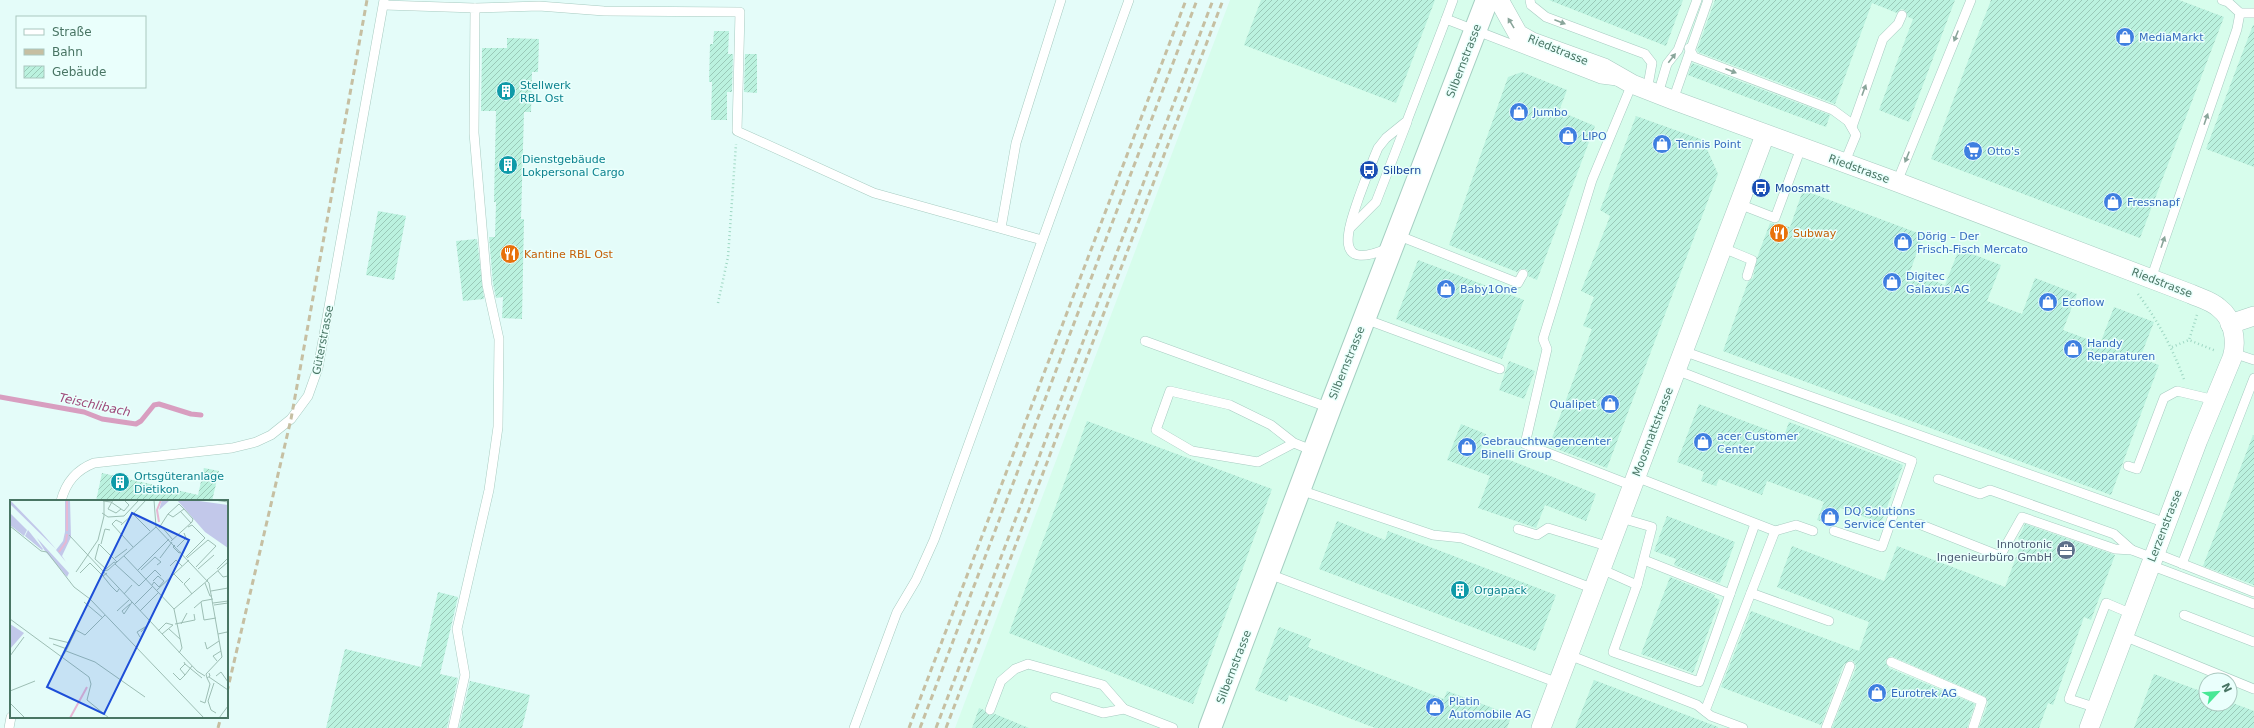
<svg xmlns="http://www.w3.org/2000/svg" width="2254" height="728" font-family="'DejaVu Sans',sans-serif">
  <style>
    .commercial { fill: #d7fdec; fill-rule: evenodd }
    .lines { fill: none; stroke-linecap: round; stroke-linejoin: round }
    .stream { stroke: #d89ec0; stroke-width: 5 }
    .building { fill: url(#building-hatch) }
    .lane-casing { stroke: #a7cbc1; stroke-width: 10 }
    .street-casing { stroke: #a7cbc1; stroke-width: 20 }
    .secondary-casing { stroke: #a5cfc2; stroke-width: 24 }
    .path { stroke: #9ed7c3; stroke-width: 2.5; stroke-dasharray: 1 3; stroke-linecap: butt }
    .lane { stroke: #fff; stroke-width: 9 }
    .street { stroke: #fff; stroke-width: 19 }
    .secondary { stroke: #fff; stroke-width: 22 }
    .rail { stroke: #c6bfa2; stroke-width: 3; stroke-dasharray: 6 4; stroke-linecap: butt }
    .oneway { fill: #89a59a }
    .labels { text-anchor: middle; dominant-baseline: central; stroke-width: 3; stroke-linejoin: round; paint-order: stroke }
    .shop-label { font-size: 11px; fill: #366cbe; stroke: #eafffc; text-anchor: start }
    .street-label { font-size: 11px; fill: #497564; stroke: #eafffc }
    .culture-label { font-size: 11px; fill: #0d838f; stroke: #eafffc; text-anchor: start }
    .transit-label { font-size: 11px; fill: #164399; stroke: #eafffc; text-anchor: start }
    .food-label { font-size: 11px; fill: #c56008; stroke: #eafffc; text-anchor: start }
    .service-label { font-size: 11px; fill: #4e5e75; stroke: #eafffc; text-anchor: end }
    .water-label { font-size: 12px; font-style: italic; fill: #9e4b7b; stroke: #eafffc }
    .inset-river { fill: none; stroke: #e6b8d4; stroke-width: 2 }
    .inset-road { fill: none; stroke: #9dbeb4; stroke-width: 1 }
    .view { fill: #1d4ed8; fill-opacity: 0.15; stroke: #1d4ed8; stroke-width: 2 }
    .inset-edge { fill: none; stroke: #497564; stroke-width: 2 }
  </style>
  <defs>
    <pattern id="building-hatch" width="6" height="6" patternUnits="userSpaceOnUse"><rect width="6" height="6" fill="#bbf2df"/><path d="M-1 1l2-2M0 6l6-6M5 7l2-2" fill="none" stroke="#9ac9b8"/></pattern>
  </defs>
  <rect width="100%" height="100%" fill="#e4fcf9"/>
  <path class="commercial" d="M1230,0H2254V728H955ZM2206,680H2230V704H2206Z"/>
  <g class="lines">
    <path class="stream" d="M0,397L84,412L102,419L136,424L141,421L154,405L159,404L191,414L201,415"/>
  </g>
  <g class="building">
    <path d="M1261,0H1435L1396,103L1244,45Z"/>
    <path d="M1549,0H1683L1666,46Z"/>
    <path d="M1715,0H1955L1909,122L1879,110L1913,19L1908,17L1905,10L1901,9L1897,13L1872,3L1835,104L1698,52L1697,50Z"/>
    <path d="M1991,0H2179L2224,17L2140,238L1931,159Z"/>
    <path d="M2253,25H2254V167L2206,149Z"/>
    <path d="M714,31H729L728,54H733L732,92H727V120H711L712,82H709L710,44H713Z"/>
    <path d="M507,38L539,39L538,72H532L531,112H524L521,219H524L522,319L502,318L503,297L496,298L493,284L489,237H495L496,202H494L496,111H481L482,48H507Z"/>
    <path d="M745,54H757V93L744,92Z"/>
    <path d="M1692,63L1830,115L1826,127L1688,75Z"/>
    <path d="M1522,72L1567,90L1559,111L1595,126L1537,280L1528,276V271L1526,269H1520L1517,272L1449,245L1508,77Z"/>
    <path d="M1636,116L1703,140L1718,174L1607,468L1549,446L1592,329L1583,326L1594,297L1581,291L1610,216L1600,210Z"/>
    <path d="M1803,190L1923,235L1910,272L1945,285L1959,249L2001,265L1987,301L2022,314L2035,278L2077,294L2063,330L2100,344L2114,307L2154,322L2140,358L2159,365L2111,495L1723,351L1748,282L1753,278L1757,258L1770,223L1790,227Z"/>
    <path d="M378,211L406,216L394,280L366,275Z"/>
    <path d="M477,239L484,299L463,301L456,241Z"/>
    <path d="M1418,260L1524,300L1502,359L1396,319Z"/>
    <path d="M1509,361L1535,371L1524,399L1499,390Z"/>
    <path d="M1699,404L1784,436L1789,422L1903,465L1881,523L1840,508L1833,525L1817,520L1824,502L1767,481L1762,495L1719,479L1716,486L1701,481L1704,472L1677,462Z"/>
    <path d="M1087,421L1272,489L1193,704L1009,633Z"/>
    <path d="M1461,424L1486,434L1481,449L1596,494L1586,521L1545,505L1536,528L1478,508L1490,476L1447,460Z"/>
    <path d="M2253,435H2254V585L2203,566Z"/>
    <path d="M204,468L219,471L212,501H96L102,473L198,495Z"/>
    <path d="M1667,516L1735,542L1720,583L1674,565L1676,559L1654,551Z"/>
    <path d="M1337,521L1385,540L1388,531L1556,595L1535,651L1319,569Z"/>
    <path d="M2025,524L2115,555L2091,620L2084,617L2053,705L2048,703L2039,728H1979L1988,703L1986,697L1891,656L1885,660L1889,668L1975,704L1967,728H1832L1856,668L1855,663L1852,660L1844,664L1821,725L1721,687L1751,611L1859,651L1869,622L1777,587L1792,546L1884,581L1897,546L2005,587L2022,541L2018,539Z"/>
    <path d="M1670,577L1715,595L1714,597L1720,600L1693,673L1641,654Z"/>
    <path d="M438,592L458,597L440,674L458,678L447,728H326L345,649L421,667Z"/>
    <path d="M1279,627L1311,639L1308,647L1444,699L1447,691L1512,715L1507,728H1375L1289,695L1287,702L1255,690Z"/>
    <path d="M2154,674L2206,693V704H2230V702L2254,711V728H2134Z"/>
    <path d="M1594,680L1718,727V728H1575Z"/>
    <path d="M470,681L530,695L522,728H459Z"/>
    <path d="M979,708L984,710L988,715L995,714L1029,728H972Z"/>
  </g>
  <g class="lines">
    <g class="lane-casing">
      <g id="lane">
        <path d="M1530,0L1531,5L1546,17L1645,54L1652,63L1647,91"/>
        <path d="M384,5L475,8L474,133L487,285L499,339L498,427L489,490L457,629L465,675L453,728"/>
        <path d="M475,8L539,6L604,11L740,12L737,131L874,193L1042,240"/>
        <path d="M2240,13H2254"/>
        <path d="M1446,19L1453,0"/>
        <path d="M1689,48L1694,57L1833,110L1848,121L1856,135L1844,164"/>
        <path d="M1629,83L1632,84L1592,180L1543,339L1547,349L1525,444L1633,486"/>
        <path d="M1658,94L1667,64L1678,50L1697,0"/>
        <path d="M1673,100L1708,0"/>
        <path d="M1852,127L1883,39L1898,24L1902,15"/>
        <path d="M1897,182L1971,0"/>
        <path d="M1739,204L1775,218L1801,148"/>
        <path d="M1001,228L1016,143L1061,0"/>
        <path d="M1350,228L1376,202L1407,122"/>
        <path d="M1397,235L1518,283L1523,274"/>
        <path d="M1388,248C1332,273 1348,229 1359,197C1365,181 1371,164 1378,148L1386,138L1407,121L1446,19L1601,79L1617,81"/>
        <path d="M1723,248L1752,260L1747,276"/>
        <path d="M2151,279L2237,29L2240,13L2228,2L2222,0"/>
        <path d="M1365,319L1500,369"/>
        <path d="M1145,341L1330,408"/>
        <path d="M1683,351L2166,523"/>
        <path d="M2233,353L2254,360"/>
        <path d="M1676,370L1912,461L1882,547L1834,531"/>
        <path d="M1294,443L1271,425L1230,405L1170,391L1156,430L1192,451L1258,462L1294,443L1314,451"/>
        <path d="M2128,466L2137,469L2164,398L2177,391L2215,400"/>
        <path d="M1636,477L1775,531L1705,711"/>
        <path d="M1938,479L1980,494L1990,490L2114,534L2132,550"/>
        <path d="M1300,490L1433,535L1462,538L1594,589"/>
        <path d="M61,501C66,482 76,470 94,463L232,448L256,442L271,435L291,419L308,396L318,368L384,0"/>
        <path d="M1621,518L1652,527L1637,585"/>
        <path d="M1919,524L2000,556L2022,517L2115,549L2132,550L2153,558"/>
        <path d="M1518,529L1537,535L1548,528L1610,547"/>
        <path d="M1775,531L1796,525L1813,531"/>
        <path d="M2155,553L2254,592"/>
        <path d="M2182,564L2254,378"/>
        <path d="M2150,565L2254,604"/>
        <path d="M1601,569L1637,585L1613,652L1699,682L1730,594L1644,560"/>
        <path d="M1269,574L1558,683"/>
        <path d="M1751,593L1829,621"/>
        <path d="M1730,594L1755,524"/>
        <path d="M2184,615L2254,642"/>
        <path d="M2124,636L2254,689"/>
        <path d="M1569,655L1697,705L1711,716L1743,728"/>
        <path d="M1891,662L1982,701L1973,728"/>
        <path d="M1055,697L1103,713L1124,709L1173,728"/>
        <path d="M2097,708L2069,699L2106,603L2132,614"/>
        <path d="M990,710L1001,681L1015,669L1028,664L1103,685L1124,709"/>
        <path d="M9,728L11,717"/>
        <path d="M854,728L897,612L916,580L934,540L1129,0"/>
        <path d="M1826,728L1850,666"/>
      </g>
    </g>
    <g class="street-casing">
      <g id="street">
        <path d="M1499,0L1518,34L1532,42L1604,68L1632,84L1673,100L1897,182L2191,294C2200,298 2212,301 2219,308C2234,319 2237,342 2232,358L2198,440L2089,728"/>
        <path d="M2230,324L2254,316"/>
        <path d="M1541,728L1765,135"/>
      </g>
    </g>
    <g class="secondary-casing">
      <path id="secondary" d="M1210,728L1330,408L1487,0"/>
    </g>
    <g class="path">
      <path d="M2138,294C2158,321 2172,347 2184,379"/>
      <path d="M718,303L728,257L736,144"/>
      <path d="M2197,315L2189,340L2216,351"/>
      <path d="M2172,347L2189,340"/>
    </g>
    <use href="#lane" class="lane"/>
    <use href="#street" class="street"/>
    <use href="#secondary" class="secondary"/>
    <g class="rail">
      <path d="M227,692L291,419L367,0"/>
      <path d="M218,728L221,717"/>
      <path d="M909,728L1186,0"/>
      <path d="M920,728L1197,0"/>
      <path d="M936,728L1213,0"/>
      <path d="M946,728L1223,0"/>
    </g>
  </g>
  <defs><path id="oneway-solid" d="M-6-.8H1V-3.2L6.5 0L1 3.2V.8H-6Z"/></defs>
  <g class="oneway">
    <use href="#oneway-solid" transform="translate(1560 22) rotate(21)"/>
    <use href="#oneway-solid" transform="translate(1511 23) rotate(-121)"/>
    <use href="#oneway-solid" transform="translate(1956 36) rotate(112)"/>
    <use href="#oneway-solid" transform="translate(1672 58) rotate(-52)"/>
    <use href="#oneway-solid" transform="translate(1731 71) rotate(21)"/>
    <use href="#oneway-solid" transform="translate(1864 90) rotate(-70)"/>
    <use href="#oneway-solid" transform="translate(2206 119) rotate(-71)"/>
    <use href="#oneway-solid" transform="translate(1907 157) rotate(112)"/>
    <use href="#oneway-solid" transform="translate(2163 242) rotate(-71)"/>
  </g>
  <defs>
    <g id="shop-disc" transform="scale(1)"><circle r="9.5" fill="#3f7fe0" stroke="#eafffc"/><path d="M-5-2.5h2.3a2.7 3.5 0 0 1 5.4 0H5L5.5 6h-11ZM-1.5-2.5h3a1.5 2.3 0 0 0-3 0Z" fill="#fff"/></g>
    <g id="building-disc" transform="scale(1)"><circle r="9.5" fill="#0f9aa8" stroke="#eafffc"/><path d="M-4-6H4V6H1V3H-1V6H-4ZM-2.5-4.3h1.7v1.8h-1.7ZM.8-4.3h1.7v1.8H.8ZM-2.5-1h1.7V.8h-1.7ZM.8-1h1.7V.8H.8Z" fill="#fff"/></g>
    <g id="supermarket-disc" transform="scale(1)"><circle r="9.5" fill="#3f7fe0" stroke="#eafffc"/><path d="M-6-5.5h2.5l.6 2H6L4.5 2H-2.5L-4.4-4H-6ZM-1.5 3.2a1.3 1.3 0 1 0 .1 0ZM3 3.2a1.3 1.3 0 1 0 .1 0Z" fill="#fff"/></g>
    <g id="bus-disc" transform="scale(1)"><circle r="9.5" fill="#1a4fb4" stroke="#eafffc"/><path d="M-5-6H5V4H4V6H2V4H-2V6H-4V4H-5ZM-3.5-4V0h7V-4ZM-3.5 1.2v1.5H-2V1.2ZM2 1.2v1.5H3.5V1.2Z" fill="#fff"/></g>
    <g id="restaurant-disc" transform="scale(1)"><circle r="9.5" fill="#e8710a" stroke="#eafffc"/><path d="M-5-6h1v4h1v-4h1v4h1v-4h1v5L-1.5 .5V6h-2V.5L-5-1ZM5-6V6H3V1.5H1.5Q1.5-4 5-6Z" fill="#fff"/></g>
    <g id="office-disc" transform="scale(1)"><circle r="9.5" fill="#5c6f8a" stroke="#eafffc"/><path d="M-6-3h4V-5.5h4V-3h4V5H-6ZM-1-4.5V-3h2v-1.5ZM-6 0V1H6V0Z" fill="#fff"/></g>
  </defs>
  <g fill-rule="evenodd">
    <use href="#shop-disc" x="2125" y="37"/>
    <use href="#building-disc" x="506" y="91"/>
    <use href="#shop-disc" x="1519" y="112"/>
    <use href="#shop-disc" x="1568" y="136"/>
    <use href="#shop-disc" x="1662" y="144"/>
    <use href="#supermarket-disc" x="1973" y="151"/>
    <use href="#building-disc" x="508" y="165"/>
    <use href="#bus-disc" x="1369" y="170"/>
    <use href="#bus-disc" x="1761" y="188"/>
    <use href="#shop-disc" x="2113" y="202"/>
    <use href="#restaurant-disc" x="1779" y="233"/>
    <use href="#shop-disc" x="1903" y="242"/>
    <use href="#restaurant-disc" x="510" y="254"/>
    <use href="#shop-disc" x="1892" y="282"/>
    <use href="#shop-disc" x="1446" y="289"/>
    <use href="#shop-disc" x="2048" y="302"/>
    <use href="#shop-disc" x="2073" y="349"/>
    <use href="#shop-disc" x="1610" y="404"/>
    <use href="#shop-disc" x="1703" y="442"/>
    <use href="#shop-disc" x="1467" y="447"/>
    <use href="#building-disc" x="120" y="482"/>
    <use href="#shop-disc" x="1830" y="517"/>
    <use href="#office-disc" x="2066" y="550"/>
    <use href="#building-disc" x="1460" y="590"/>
    <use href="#shop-disc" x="1877" y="693"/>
    <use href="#shop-disc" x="1435" y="707"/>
  </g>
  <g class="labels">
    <g class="shop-label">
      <text x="2139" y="37">MediaMarkt</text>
      <text x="1533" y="112">Jumbo</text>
      <text x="1582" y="136">LIPO</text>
      <text x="1676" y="144">Tennis Point</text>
      <text x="1987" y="151">Otto's</text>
      <text x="2127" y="202">Fressnapf</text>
      <text x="1917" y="236">Dörig – Der<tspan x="1917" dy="13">Frisch-Fisch Mercato</tspan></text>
      <text x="1906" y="276">Digitec<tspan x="1906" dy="13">Galaxus AG</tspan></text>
      <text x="1460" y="289">Baby1One</text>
      <text x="2062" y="302">Ecoflow</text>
      <text x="2087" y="343">Handy<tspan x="2087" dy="13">Reparaturen</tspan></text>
      <text x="1596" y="404" text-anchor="end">Qualipet</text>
      <text x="1717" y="436">acer Customer<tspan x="1717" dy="13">Center</tspan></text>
      <text x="1481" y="441">Gebrauchtwagencenter<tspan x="1481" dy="13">Binelli Group</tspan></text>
      <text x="1844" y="511">DQ Solutions<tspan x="1844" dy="13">Service Center</tspan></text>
      <text x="1891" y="693">Eurotrek AG</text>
      <text x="1449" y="701">Platin<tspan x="1449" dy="13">Automobile AG</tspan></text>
    </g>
    <g class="street-label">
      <text transform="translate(1558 50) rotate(22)">Riedstrasse</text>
      <text transform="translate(1464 61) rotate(-69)">Silbernstrasse</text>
      <text transform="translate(1859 169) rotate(20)">Riedstrasse</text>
      <text transform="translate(2162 283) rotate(21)">Riedstrasse</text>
      <text transform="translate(323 340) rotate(-79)">Güterstrasse</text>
      <text transform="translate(1347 363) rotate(-68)">Silbernstrasse</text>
      <text transform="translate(1653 432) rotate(-69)">Moosmattstrasse</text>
      <text transform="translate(2165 526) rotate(-69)">Lerzenstrasse</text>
      <text transform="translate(1234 667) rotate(-69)">Silbernstrasse</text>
    </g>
    <g class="culture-label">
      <text x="520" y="85">Stellwerk<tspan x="520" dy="13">RBL Ost</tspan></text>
      <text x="522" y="159">Dienstgebäude<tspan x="522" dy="13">Lokpersonal Cargo</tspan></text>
      <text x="134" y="476">Ortsgüteranlage<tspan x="134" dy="13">Dietikon</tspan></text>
      <text x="1474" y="590">Orgapack</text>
    </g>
    <g class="transit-label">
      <text x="1383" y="170">Silbern</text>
      <text x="1775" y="188">Moosmatt</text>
    </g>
    <g class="food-label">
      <text x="1793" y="233">Subway</text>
      <text x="524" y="254">Kantine RBL Ost</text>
    </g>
    <g class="service-label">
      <text x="2052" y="544">Innotronic<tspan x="2052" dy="13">Ingenieurbüro GmbH</tspan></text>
    </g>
    <g class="water-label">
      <text transform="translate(95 405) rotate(12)">Teischlibach</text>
    </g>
  </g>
  <g transform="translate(10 500)">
    <rect width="218" height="218" fill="#e4fcf9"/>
    <path d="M0,0L31,32L46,49L0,4ZM0,13L17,30L14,36L0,25ZM18,30L33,49L32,50L15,36ZM27,38L59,73L57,77L35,51ZM0,124L14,133L0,149Z" fill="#c2c8ea"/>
    <path d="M55,0H60L61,37L52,56L56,62L46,50L53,41L55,32ZM152,0H182L218,5V48L195,32L167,0H160L149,10Z" fill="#c2c8ea"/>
    <path class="inset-river" d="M149,22L147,10L151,0M57,31V0M49,52L56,42L57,34M60,218L77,187"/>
    <path class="inset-road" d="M103,0L98,9L106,13L111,9M144,0L146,27M204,0L218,2M93,1L101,2L114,11L119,5L114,0M170,11L181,23M92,13L98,17L114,16L129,0M123,14L136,0M158,14L169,4L174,9M112,23L106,20L102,24L123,47M111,25L123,14L140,31M0,26L31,51L37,52L64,87L80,99L194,218M151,26L163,40M146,27L199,83L212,157L196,174L197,178L200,176L199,173M149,28L158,14L163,17L174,9L183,19L182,22L161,41M59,35L187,171L195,176M91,44L95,29L100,30M165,45L163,47L169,53L171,52M167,47L176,38L174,33M114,56L164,109L172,148L169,153M176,57L195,38L182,25L178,27M105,58L117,49M150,58L162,42M177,58L198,40L206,46L186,67M106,63L104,62L96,69L85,59L89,44L107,62M105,64L129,86L136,79M160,66L166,60L172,66M188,69L204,55M207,69L218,58M128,70L159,39M131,70L145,57L151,62L147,65M93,71L98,70L146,27M208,71L213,77L218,76M66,72L88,40L94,16V0M70,73L80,63L93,76M97,73L93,76L101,86L107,92L109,89M180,78L174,84L182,94M136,79L145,70L151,76M197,80L218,62M173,83L164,74L179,60M195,83L200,96H202M142,85L144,82L149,87L154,81L148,76L143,81M147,90L164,74M201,91L218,88M114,94L122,85M74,102L93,118M191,102L194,120L206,118M203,103L218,101M120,104L112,111L114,114L122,102M124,105L143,86M204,105L218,103M184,108L192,101L203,99M164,109L198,80M107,111L119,100M130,111L149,92M0,119L79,177L81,184L77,200L99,218M165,124L185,120L184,114M171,124L177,113M159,129L170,139M148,131L156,123L163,125M131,132L140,122M152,134L163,125M208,134L217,132L218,135M130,137L127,132L135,127M39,138L60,143M195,142L197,149L209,141M43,144L57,149M56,151L66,130L75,135L95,115M0,156L14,137M52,157L56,151L85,162L135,197M207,161L203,156L211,151M174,162L175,164L170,169L175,175L182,166M175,164L192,178M163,173L170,180L175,175M206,176L211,172L218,182M199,177L218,190M204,183L198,201L201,210L206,213M0,191L25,181M190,201L195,203L200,184L197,178M0,203L15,218M209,218L218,206"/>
    <path class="view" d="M122,13L179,40L94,214L37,187Z"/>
    <rect width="218" height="218" class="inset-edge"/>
  </g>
  <rect x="16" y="16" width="130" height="72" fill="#eafffc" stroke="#aac8bf"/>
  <rect x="24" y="29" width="20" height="6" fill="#ffffff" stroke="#aac8bf"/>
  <text x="52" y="36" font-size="12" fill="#497564">Straße</text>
  <rect x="24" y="49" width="20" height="6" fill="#c6bfa2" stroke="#aac8bf"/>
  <text x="52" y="56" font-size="12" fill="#497564">Bahn</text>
  <rect x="24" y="66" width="20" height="12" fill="url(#building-hatch)" stroke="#aac8bf"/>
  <text x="52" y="76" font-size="12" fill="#497564">Gebäude</text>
  <g transform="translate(2218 692) rotate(64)"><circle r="19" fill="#eafffc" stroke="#aac8bf"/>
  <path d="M0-3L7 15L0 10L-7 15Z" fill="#47e895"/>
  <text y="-6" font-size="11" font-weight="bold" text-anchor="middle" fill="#497564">N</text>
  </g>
</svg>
